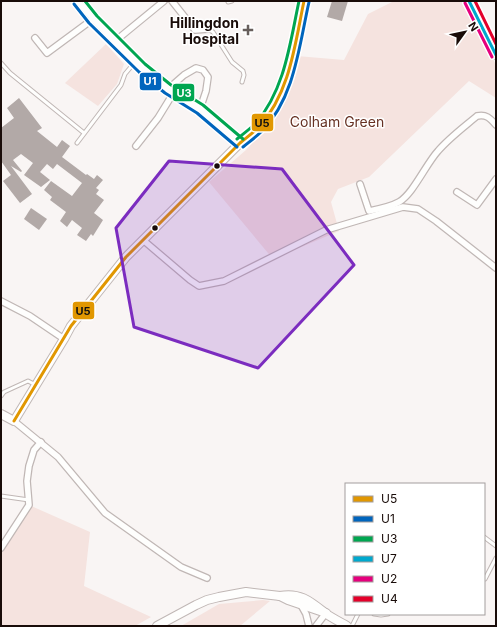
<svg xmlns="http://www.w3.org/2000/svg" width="497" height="627" font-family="Inter,sans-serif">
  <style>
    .green { fill: #f5e3df }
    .building { fill: #b2a9a7 }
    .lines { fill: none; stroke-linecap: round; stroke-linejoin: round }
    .lane-casing { stroke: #c0b7b5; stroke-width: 5 }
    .street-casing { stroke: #c0b7b5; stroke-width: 8 }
    .secondary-casing { stroke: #c0b7b5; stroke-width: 10 }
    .lane { stroke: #fefefd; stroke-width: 3 }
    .street { stroke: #fefefd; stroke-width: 5.5 }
    .secondary { stroke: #fefefd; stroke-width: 8 }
    .bus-1-casing { stroke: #fff; stroke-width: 6 }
    .bus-2-casing { stroke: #fff; stroke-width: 6 }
    .bus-3-casing { stroke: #fff; stroke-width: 6 }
    .bus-4-casing { stroke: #fff; stroke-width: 6 }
    .bus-5-casing { stroke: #fff; stroke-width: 6 }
    .bus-6-casing { stroke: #fff; stroke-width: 6 }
    .bus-1 { stroke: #e19701; stroke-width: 3 }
    .bus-2 { stroke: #0065bd; stroke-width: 3 }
    .bus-3 { stroke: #00a651; stroke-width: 3 }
    .bus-4 { stroke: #00a9ce; stroke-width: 3 }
    .bus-5 { stroke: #e5007d; stroke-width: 3 }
    .bus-6 { stroke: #e4002b; stroke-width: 3 }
    .marked { fill: #7b2cbf; fill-opacity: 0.2; stroke: #7b2cbf; stroke-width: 3; stroke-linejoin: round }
    .poi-dot { fill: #675e5b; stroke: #fff; stroke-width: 1.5 }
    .bus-dot { fill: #190c09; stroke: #fff; stroke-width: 1.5 }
    .labels { text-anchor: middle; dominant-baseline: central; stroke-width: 3; stroke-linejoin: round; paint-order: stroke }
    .poi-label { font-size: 14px; font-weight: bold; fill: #190c09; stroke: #fff; text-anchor: end }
    .park-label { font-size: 14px; fill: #663123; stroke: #fff }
    .line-badge { stroke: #fff; stroke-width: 1.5 }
    .badge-label { font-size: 11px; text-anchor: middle; font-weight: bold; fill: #fff }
    .pale-badge-label { font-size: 11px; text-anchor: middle; font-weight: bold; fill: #111 }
  </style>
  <rect width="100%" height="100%" fill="#f9f5f4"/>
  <g class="green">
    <path d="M394,1H463L496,65V98L469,81L369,177L338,189L331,202L339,231L273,259L209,182L246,150L263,131L282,98L297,56L344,60L368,14Z"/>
    <path d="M106,44L124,64L117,84L98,106L65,83Z"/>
    <path d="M29,505L90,532L84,586L151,617L135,626H1V548Z"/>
    <path d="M263,600L270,601L240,626H181L219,604Z"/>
  </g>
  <g class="building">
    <path d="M332,1H348L342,21L327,17Z"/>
    <path d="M19,98L42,128L37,131L57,147L62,140L70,146L62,157L86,175L87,174L94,179L97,175L103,180L96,188L99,190L96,194L104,200L94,213L103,220L93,236L91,234L86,241L77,235L82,228L72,220L67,227L60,221L66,212L50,200L52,197L44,190L51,181L72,196L82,183L57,164L53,169L47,164L40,172L50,180L41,187L24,175L33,163L21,154L13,160L22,171L21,172L11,166L32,194L20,203L3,181L11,175L1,161V128L14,118L7,108Z"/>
    <path d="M31,208L47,219L39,230L24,219Z"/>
  </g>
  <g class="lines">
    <g class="lane-casing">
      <g id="lane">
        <path d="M228,2L232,1"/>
        <path d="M208,29L213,32L232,62L243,71L244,75L242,82"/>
        <path d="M1,63L10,73L84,133"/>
        <path d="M77,143L121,85L125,74L135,62"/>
        <path d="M1,396L4,392L28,381L36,385"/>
        <path d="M1,496L29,500"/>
        <path d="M484,537L496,546"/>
        <path d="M485,579L496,558"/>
        <path d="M374,614L381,615L388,614"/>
        <path d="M352,626L358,614"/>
      </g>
    </g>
    <g class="street-casing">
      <g id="street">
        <path d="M78,1L93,19L142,68L168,89L200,109L240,143"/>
        <path d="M172,1L195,30L208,29"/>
        <path d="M35,38L47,53L93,19"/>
        <path d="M114,42L164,1"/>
        <path d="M168,89L184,75L196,68L203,70L208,77L206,91L200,109"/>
        <path d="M136,146L158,118L174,92"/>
        <path d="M360,184L369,211C379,209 390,207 399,202C413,194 426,164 438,151C449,138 464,127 477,116C486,114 490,118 496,125"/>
        <path d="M457,192L477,205L496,179"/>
        <path d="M143,240L190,280L199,286L224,281L326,230L403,207L418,209L436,221L496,268"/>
        <path d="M1,301L30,316L64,339"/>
        <path d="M14,421L58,457L105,513L181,567L207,578"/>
        <path d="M1,548L29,505L27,481L29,466L34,450L41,442"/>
        <path d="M301,605L306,614L309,626"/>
        <path d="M316,626L326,613"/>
      </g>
    </g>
    <g class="secondary-casing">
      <g id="secondary">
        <path d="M469,1L496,55"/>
        <path d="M1,414L14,421L64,339L71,326L126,257L240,143C246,138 253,133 259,127C291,92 294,44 304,1"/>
        <path d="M280,596C300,592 311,602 325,613C332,618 340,622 347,626"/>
        <path d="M157,626L196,605L207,600L219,597L246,592L280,596L288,600L326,613"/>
      </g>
    </g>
    <use href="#lane" class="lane"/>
    <use href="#street" class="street"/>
    <use href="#secondary" class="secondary"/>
    <g class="bus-1-casing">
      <path id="bus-1" d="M14,421L71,326L126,257L240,143C246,138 253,133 259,127C290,93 295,44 304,1"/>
    </g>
    <g class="bus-2-casing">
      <g id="bus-2">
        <path d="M74,4L89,23L139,72L165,93L197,113L237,147"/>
        <path d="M243,147C249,142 256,137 262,131C295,97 299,46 309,2"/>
      </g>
    </g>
    <g class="bus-3-casing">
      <g id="bus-3">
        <path d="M85,1L97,16L145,64L171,85L203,105L243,139"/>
        <path d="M237,139C243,134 250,129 256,123C285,89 290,43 299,1"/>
      </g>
    </g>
    <g class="bus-4-casing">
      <path id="bus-4" d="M469,1L496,55"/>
    </g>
    <g class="bus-5-casing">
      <path id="bus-5" d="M465,3L492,57"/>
    </g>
    <g class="bus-6-casing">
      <path id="bus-6" d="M475,1L496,44"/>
    </g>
    <use href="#bus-1" class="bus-1"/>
    <use href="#bus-2" class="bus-2"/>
    <use href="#bus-3" class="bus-3"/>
    <use href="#bus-4" class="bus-4"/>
    <use href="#bus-5" class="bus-5"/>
    <use href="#bus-6" class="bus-6"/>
  </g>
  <path class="marked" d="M169,161L282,169L354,265L258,368L134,327L116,228Z"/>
  <path class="poi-dot" d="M246 24h4v4h4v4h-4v4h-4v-4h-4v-4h4z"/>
  <g class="bus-dot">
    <circle cx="217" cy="166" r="3.5"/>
    <circle cx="155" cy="228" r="3.5"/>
  </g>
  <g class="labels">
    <g class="poi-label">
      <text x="239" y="22">Hillingdon<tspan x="239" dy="16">Hospital</tspan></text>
    </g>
    <g class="park-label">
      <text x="337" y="121">Colham Green</text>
    </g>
  </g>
  <g class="line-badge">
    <rect x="139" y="72" width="23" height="19" rx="4" fill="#0065bd"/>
    <rect x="172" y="83" width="23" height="19" rx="4" fill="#00a651"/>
    <rect x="251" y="113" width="23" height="19" rx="4" fill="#e19701"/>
    <rect x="72" y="301" width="23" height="19" rx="4" fill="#e19701"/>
  </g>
  <g class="badge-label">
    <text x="150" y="85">U1</text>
    <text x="184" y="97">U3</text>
  </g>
  <g class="pale-badge-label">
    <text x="262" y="127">U5</text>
    <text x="83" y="315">U5</text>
  </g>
  <rect width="497" height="627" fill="none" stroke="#190c09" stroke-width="4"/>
  <rect x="345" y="483" width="140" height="132" fill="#ffffff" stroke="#a39e9d"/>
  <rect x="353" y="496" width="20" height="6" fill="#e19701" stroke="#a39e9d"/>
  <text x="381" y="503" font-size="12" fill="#190c09">U5</text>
  <rect x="353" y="516" width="20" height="6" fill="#0065bd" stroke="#a39e9d"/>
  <text x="381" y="523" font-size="12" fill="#190c09">U1</text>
  <rect x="353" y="536" width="20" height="6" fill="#00a651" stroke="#a39e9d"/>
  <text x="381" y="543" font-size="12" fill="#190c09">U3</text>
  <rect x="353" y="556" width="20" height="6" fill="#00a9ce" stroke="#a39e9d"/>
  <text x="381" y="563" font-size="12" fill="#190c09">U7</text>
  <rect x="353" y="576" width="20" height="6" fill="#e5007d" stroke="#a39e9d"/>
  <text x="381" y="583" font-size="12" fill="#190c09">U2</text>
  <rect x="353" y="596" width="20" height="6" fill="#e4002b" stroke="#a39e9d"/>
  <text x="381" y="603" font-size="12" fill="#190c09">U4</text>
  <g transform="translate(465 32) rotate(57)" stroke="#ffffff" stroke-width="3" paint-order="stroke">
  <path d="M0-3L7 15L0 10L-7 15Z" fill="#190c09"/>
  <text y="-6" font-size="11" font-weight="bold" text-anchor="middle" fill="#190c09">N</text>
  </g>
</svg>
